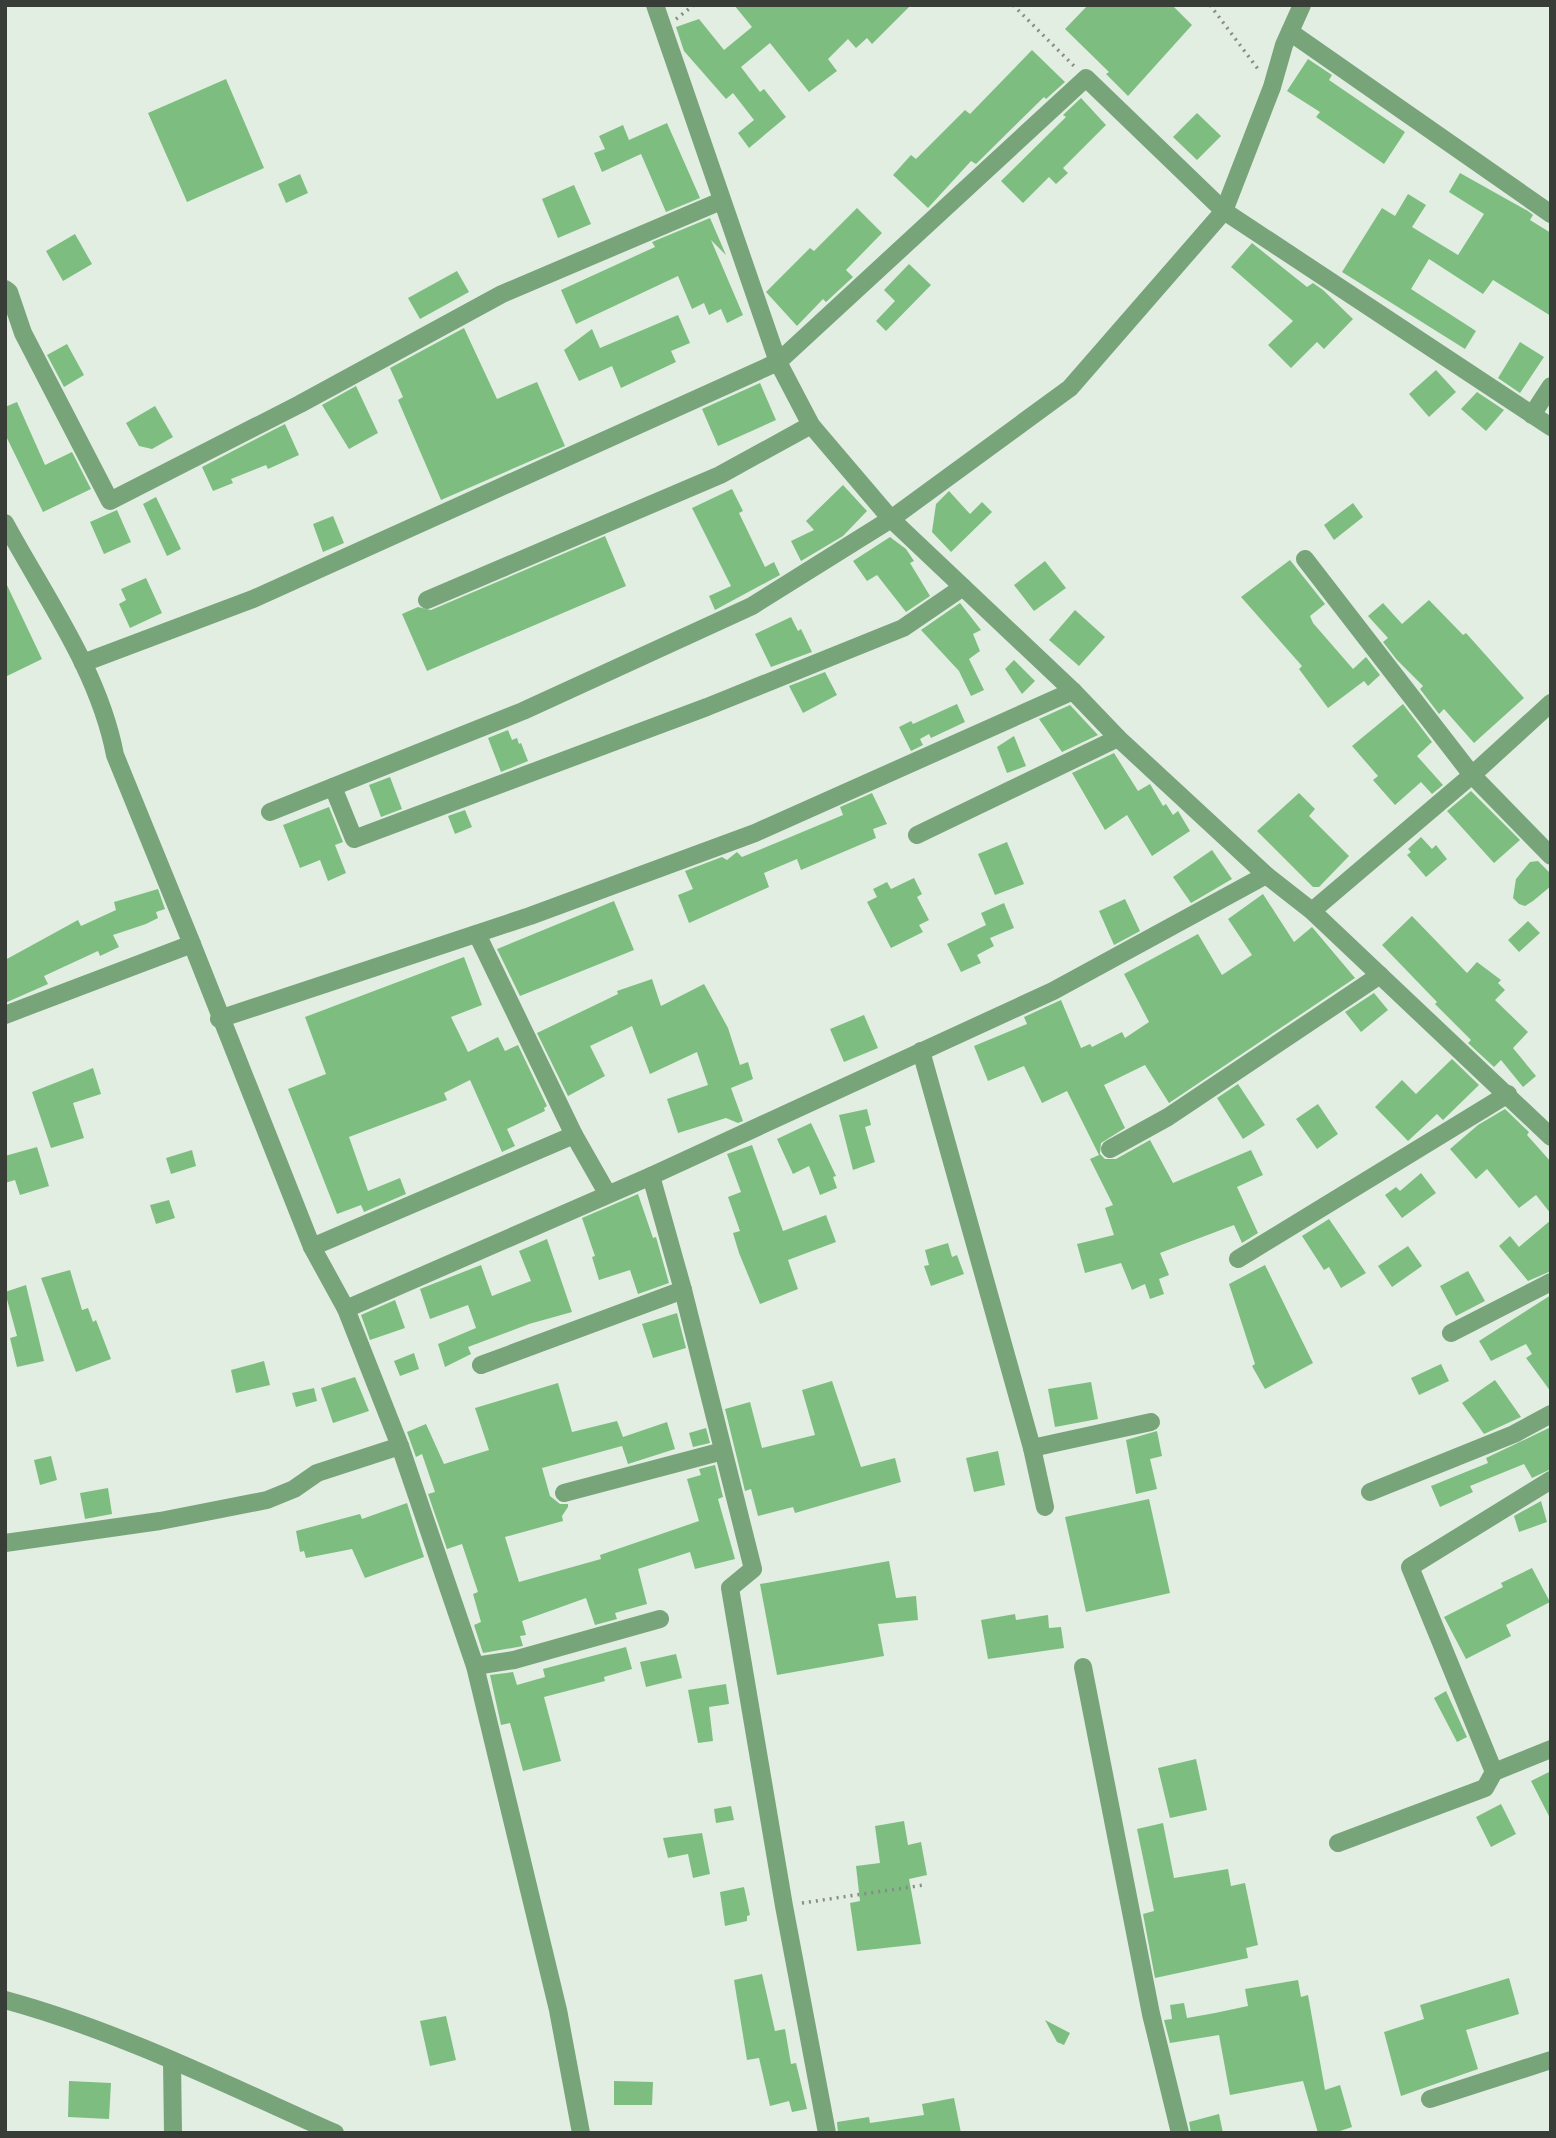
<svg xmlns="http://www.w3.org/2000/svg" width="1556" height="2138" font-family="Roboto,sans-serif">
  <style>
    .building { fill: #7dbe80 }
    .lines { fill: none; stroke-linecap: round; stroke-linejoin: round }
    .path { stroke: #858d85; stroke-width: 3.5; stroke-dasharray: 2 5; stroke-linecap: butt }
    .minor { stroke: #78a47a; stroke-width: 18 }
  </style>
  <rect width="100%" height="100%" fill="#e2eee2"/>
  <g class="building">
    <path d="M734,5H911L872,44L867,38L856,48L848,39L828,59L837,71L809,92L770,43L741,67L760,92L764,89L786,117L749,148L738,133L754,120L733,93L726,99L684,51L676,27L699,19L724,50L752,27Z"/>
    <path d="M1088,5H1172L1192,25L1128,96L1106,74L1109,72L1065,29Z"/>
    <path d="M1032,50L1065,82L1046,99L1044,97L976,164L971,161L928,208L893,175L911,155L916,159L965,110L970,114Z"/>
    <path d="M1308,59L1332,75L1329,80L1405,132L1384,164L1316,117L1320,112L1287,91Z"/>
    <path d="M226,79L264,168L187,202L148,113Z"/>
    <path d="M1081,98L1106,125L1063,168L1068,173L1056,184L1049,177L1023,203L1001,181L1066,117L1063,115Z"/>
    <path d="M1197,113L1221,136L1197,160L1173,137Z"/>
    <path d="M667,123L700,198L666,212L641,154L602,172L594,153L605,149L599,136L623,125L629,140Z"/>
    <path d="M1460,173L1528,211L1533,215L1530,220L1551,233V316L1493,280L1483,294L1429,259L1411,289L1476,331L1465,349L1342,272L1382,208L1395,216L1408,194L1426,205L1412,227L1458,255L1484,214L1449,192Z"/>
    <path d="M300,174L308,193L286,203L278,184Z"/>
    <path d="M574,185L591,224L558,238L542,199Z"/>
    <path d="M857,208L882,233L846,270L853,277L826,302L823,299L797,326L766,292L810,248L814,251Z"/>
    <path d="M710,218L726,255L711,240L743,315L727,323L721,309L709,315L704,303L692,309L678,276L576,324L561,290L655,247L652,242Z"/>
    <path d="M75,234L92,264L63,281L46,251Z"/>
    <path d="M1252,243L1307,287L1313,283L1323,290L1353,319L1324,349L1317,342L1291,368L1268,345L1293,321L1231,267Z"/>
    <path d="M909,264L931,285L886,331L876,321L895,301L884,290Z"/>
    <path d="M457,271L469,292L420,319L408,298Z"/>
    <path d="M678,315L690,343L671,351L676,362L621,388L612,366L579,381L564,350L592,329L600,348Z"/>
    <path d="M464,328L497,399L537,382L565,446L441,500L398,400L403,397L390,368Z"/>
    <path d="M1520,342L1544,357L1520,393L1498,378Z"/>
    <path d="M67,344L84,375L64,387L47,355Z"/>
    <path d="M1436,370L1456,392L1429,417L1409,394Z"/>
    <path d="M760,383L776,420L718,446L702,409Z"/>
    <path d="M356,386L378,433L349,449L322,405Z"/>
    <path d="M1477,392L1504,410L1486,431L1461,409Z"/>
    <path d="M17,402L45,465L72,452L91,489L43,512L5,434V407Z"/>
    <path d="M155,406L173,437L152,449L139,446L126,423Z"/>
    <path d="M285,424L299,455L268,469L266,465L231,479L233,483L213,491L202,467Z"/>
    <path d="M843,485L867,511L843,536L801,561L791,541L814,530L806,521Z"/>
    <path d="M732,489L743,511L739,513L765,567L774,562L780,575L715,610L709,596L731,586L692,508Z"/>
    <path d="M949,491L970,514L982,502L992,512L951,552L932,532L936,504Z"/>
    <path d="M156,497L181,549L167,556L143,504Z"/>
    <path d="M1353,503L1363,517L1334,540L1324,525Z"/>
    <path d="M117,510L131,542L104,554L90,522Z"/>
    <path d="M333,516L344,543L323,552L313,524Z"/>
    <path d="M605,536L626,586L427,671L402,614L418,607L431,610Z"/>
    <path d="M890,537L906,549L914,561L910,563L930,596L906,612L877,575L867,581L853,561Z"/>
    <path d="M1290,560L1325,604L1310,616L1313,623L1353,669L1366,657L1380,675L1368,686L1364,681L1328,708L1299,669L1302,666L1241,597Z"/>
    <path d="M1045,561L1066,588L1034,611L1014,585Z"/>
    <path d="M146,578L162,613L130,628L119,604L126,600L121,589Z"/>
    <path d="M5,581L42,659L5,677Z"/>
    <path d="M1429,600L1463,635L1466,633L1524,698L1474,743L1444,709L1439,714L1420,689L1423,686L1397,660L1383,642L1388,638L1368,616L1383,603L1402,624Z"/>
    <path d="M960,603L981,630L973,634L980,651L969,659L984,690L971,696L959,671L921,630Z"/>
    <path d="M1075,610L1105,637L1079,666L1049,640Z"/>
    <path d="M791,617L798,631L801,629L812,652L771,667L755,634Z"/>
    <path d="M1014,660L1035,681L1022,694L1005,669Z"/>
    <path d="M825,672L837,695L803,713L789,686Z"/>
    <path d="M957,704L965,722L931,738L929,734L920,739L923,745L911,751L899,727L911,721L913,724Z"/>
    <path d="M1403,704L1432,742L1417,756L1443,785L1432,794L1421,782L1395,805L1373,780L1378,776L1352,746Z"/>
    <path d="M1070,705L1098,735L1062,752L1039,719Z"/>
    <path d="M508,730L512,740L517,738L519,744L521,743L528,761L501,772L488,738Z"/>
    <path d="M1014,736L1026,766L1007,773L997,747Z"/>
    <path d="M1114,753L1138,791L1150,784L1163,806L1166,804L1173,815L1178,811L1190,831L1152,856L1127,815L1105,830L1072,773Z"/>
    <path d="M390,777L402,809L381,817L369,785Z"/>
    <path d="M1471,791L1520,840L1494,863L1447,811Z"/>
    <path d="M872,793L887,824L873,829L876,838L801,870L797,859L764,873L769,887L689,923L678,895L693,889L685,871L722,857L727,860L737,852L742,857L788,838L843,815L840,807Z"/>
    <path d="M1299,793L1315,809L1309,816L1349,856L1319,887H1313L1257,831Z"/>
    <path d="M329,807L343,842L335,845L346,873L328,881L320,860L300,868L283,825Z"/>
    <path d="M465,810L472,827L455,834L448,816Z"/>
    <path d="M1421,837L1432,849L1436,845L1447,859L1426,877L1407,855L1411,852L1408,849Z"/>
    <path d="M1007,842L1024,884L995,895L978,854Z"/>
    <path d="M1212,850L1232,879L1191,903L1173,877Z"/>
    <path d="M1538,861L1551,874V886L1533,901L1525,906L1519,904L1513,898L1516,879L1530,862Z"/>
    <path d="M914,878L922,894L917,897L929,920L919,925L923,932L891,948L867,902L877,897L873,889L887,882L891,889Z"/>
    <path d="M158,889L165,909L156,912L158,918L146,924L113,935L119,947L100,956L98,951L44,976L48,984L5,1003V960L78,920L81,926L116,910L114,902Z"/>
    <path d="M1263,894L1294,942L1312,927L1355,978L1169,1103L1145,1065L1104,1085L1125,1128L1101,1143L1100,1154L1105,1159H1116L1150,1140L1173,1183L1251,1150L1263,1175L1237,1187L1258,1233L1242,1243L1234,1225L1160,1253L1169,1275L1159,1279L1164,1294L1150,1299L1145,1284L1132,1290L1121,1263L1085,1273L1077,1244L1114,1235L1105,1208L1113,1205L1090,1159L1099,1155L1067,1091L1042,1103L1024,1066L988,1081L974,1046L1027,1024L1024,1017L1061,1000L1081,1048L1090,1044L1092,1047L1122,1032L1125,1038L1149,1022L1124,974L1198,934L1222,975L1252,955L1228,919Z"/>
    <path d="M1125,899L1140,931L1114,945L1099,911Z"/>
    <path d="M614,901L634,950L520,996L497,949Z"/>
    <path d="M1004,903L1014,928L990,938L994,946L977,955L981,963L961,972L947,944L986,925L981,913Z"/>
    <path d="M1412,916L1467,973L1477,962L1501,980L1498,983L1505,990L1495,1000L1528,1032L1513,1048L1536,1076L1523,1087L1501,1060L1494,1067L1468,1043L1471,1040L1435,1004L1437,1002L1382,945Z"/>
    <path d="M1528,921L1540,933L1519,952L1508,940Z"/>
    <path d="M464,957L482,1005L451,1017L468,1052L498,1037L505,1051L518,1045L547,1106L544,1108L545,1111L507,1129L515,1146L502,1152L470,1080L444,1093L447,1100L349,1137L368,1191L400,1178L406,1194L364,1212L361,1205L337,1214L288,1089L326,1074L305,1017Z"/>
    <path d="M652,979L661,1006L704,984L728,1028L740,1065L748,1062L753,1079L731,1088L743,1121L738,1123L726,1118L678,1133L667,1099L708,1085L697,1052L650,1074L632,1026L590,1046L605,1076L568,1096L537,1033L618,994L617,991Z"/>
    <path d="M1374,993L1388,1010L1361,1032L1345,1012Z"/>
    <path d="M864,1015L878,1048L844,1062L830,1029Z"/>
    <path d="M1452,1059L1479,1085L1443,1120L1437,1114L1408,1141L1375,1107L1402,1080L1416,1094Z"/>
    <path d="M93,1068L101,1094L73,1103L84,1138L51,1148L32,1092Z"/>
    <path d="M1238,1084L1265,1125L1243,1139L1217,1098Z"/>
    <path d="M1318,1104L1338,1134L1317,1149L1296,1119Z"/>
    <path d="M867,1109L871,1125L865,1127L875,1162L853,1170L839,1115Z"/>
    <path d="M1505,1109L1529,1132L1527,1135L1551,1162V1214L1536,1195L1519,1208L1487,1169L1476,1179L1450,1149L1478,1125Z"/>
    <path d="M811,1123L836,1176L833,1177L837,1188L820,1195L809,1166L793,1174L777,1139Z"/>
    <path d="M752,1145L783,1231L826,1215L836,1242L788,1260L798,1289L760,1304L739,1253L733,1233L740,1231L728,1197L741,1192L727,1154Z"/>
    <path d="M37,1147L49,1186L20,1195L15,1180L5,1183V1156Z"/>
    <path d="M192,1150L196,1166L171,1174L166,1158Z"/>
    <path d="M1421,1173L1436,1193L1402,1218L1385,1195L1396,1187L1400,1191Z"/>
    <path d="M638,1194L653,1238L656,1237L669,1283L638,1294L630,1270L599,1280L592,1257L595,1256L582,1218Z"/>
    <path d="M169,1200L175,1218L156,1224L150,1205Z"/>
    <path d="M1329,1219L1366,1273L1341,1288L1329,1267L1324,1270L1302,1236Z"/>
    <path d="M1551,1220V1271L1528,1281L1499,1246L1510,1236L1519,1247Z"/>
    <path d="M547,1239L572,1312L529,1324L468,1347L471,1354L445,1367L438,1344L476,1328L468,1305L430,1319L420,1289L481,1265L492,1296L531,1281L519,1251Z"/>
    <path d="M948,1243L952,1257L957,1255L964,1274L931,1286L924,1266L929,1265L925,1250Z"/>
    <path d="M1408,1246L1422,1266L1392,1287L1378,1266Z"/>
    <path d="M1265,1265L1313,1363L1265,1389L1252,1366L1255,1364L1229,1284Z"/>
    <path d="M70,1270L82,1310L88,1308L93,1322L96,1320L111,1359L76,1372L41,1278Z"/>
    <path d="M1468,1271L1485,1301L1456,1316L1440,1286Z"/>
    <path d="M26,1285L44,1361L17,1367L10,1338L17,1336L5,1292Z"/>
    <path d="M1551,1295V1392L1526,1358L1532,1354L1526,1344L1491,1361L1479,1341Z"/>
    <path d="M395,1300L405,1328L370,1340L361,1315Z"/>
    <path d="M677,1313L686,1348L653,1358L642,1324Z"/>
    <path d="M414,1353L419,1369L400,1376L394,1361Z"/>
    <path d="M264,1361L270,1385L236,1393L231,1370Z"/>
    <path d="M1441,1364L1449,1381L1419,1395L1411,1378Z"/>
    <path d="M355,1377L369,1411L333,1423L321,1388Z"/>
    <path d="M1495,1380L1521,1417L1484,1434L1462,1403Z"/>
    <path d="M832,1381L861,1467L895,1458L901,1482L795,1513L793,1507L758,1516L751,1489L745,1491L725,1409L750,1402L762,1448L786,1442L815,1435L802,1390Z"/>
    <path d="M1091,1382L1098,1419L1055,1427L1048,1389Z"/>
    <path d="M558,1383L572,1432L617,1421L623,1437L667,1422L675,1449L628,1464L622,1446L542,1468L550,1496L560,1504H568V1507L562,1516L563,1521L505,1537L519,1582L601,1559L600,1555L699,1521L687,1479L701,1475L699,1469L715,1465L723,1497L718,1499L735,1559L695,1569L690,1552L638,1569L647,1604L615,1613L617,1619L595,1625L586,1598L522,1621L526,1635L520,1636L523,1646L483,1653L474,1625L481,1622L473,1594L478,1592L462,1544L447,1549L428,1494L435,1492L422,1454L416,1457L407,1432L426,1424L444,1464L489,1450L475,1408Z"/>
    <path d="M314,1388L317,1401L296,1407L292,1393Z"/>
    <path d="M1551,1427V1469L1532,1478L1524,1464L1470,1486L1473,1492L1440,1507L1431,1486L1488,1463L1486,1458Z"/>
    <path d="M706,1428L710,1443L693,1447L689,1433Z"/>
    <path d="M1157,1431L1162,1456L1150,1459L1157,1489L1136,1494L1126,1440Z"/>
    <path d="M998,1451L1005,1485L974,1492L966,1458Z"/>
    <path d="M51,1456L57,1480L40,1485L34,1460Z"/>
    <path d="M108,1488L112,1514L85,1519L80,1493Z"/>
    <path d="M1149,1499L1170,1593L1086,1612L1065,1517Z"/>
    <path d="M1541,1501L1547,1522L1519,1532L1514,1516Z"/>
    <path d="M407,1503L424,1557L365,1578L352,1549L306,1558L304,1551L300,1552L296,1531L360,1514L362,1519Z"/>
    <path d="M889,1561L896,1598L916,1596L918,1620L878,1624L884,1656L777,1675L760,1584Z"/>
    <path d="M1532,1568L1550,1602L1506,1625L1511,1636L1466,1659L1444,1617L1503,1587L1501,1583Z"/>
    <path d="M1015,1614L1016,1620L1048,1615L1049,1628L1061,1627L1064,1648L988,1659L981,1620Z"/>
    <path d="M626,1647L632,1669L604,1677L605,1681L544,1697L561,1761L523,1771L510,1723L501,1725L490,1675L513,1672L517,1685L545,1677L543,1669Z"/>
    <path d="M676,1654L682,1678L646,1687L640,1662Z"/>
    <path d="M726,1684L729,1704L709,1707L713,1741L698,1743L688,1690Z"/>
    <path d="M1446,1691L1467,1737L1457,1742L1434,1698Z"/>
    <path d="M1196,1759L1207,1810L1170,1818L1158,1768Z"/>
    <path d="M1551,1771V1820L1531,1781Z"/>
    <path d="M1501,1804L1516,1834L1491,1847L1476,1817Z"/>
    <path d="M731,1806L734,1820L716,1823L714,1809Z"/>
    <path d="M904,1821L908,1845L921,1842L927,1875L909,1879L921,1944L857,1951L850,1903L860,1901L856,1866L880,1863L875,1826Z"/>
    <path d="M1163,1823L1174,1878L1228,1869L1231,1886L1245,1883L1258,1945L1246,1948L1248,1958L1155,1978L1143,1914L1154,1911L1137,1829Z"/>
    <path d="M702,1833L710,1874L693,1878L688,1854L668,1858L663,1838Z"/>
    <path d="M744,1887L750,1915L747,1916V1921L725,1926L720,1892Z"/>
    <path d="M762,1974L775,2031L785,2029L791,2064L796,2063L807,2109L792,2112L789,2101L770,2106L759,2058L747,2060L734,1980Z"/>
    <path d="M1509,1978L1519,2014L1466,2030L1478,2069L1401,2096L1384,2032L1424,2019L1420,2005Z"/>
    <path d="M1298,1980L1301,1997L1308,1995L1325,2090L1340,2085L1352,2127L1334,2133H1318L1303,2081L1230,2095L1219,2035L1170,2043L1164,2020L1172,2019L1170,2005L1184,2003L1187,2018L1215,2013L1248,2006L1245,1989Z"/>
    <path d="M446,2016L456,2060L430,2066L420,2021Z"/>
    <path d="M1045,2020L1070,2033L1064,2045L1057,2042Z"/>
    <path d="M69,2081L111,2083L109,2119L68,2117Z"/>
    <path d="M614,2081L653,2082L652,2105H614Z"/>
    <path d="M954,2098L961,2133H838L837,2122L869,2117L870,2123L924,2115L922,2104Z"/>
    <path d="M1219,2114L1223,2133H1191L1189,2122Z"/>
  </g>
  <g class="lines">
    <g class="path">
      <path d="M1013,5L1074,66"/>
      <path d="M1210,5L1258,69"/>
      <path d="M676,19L694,5"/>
      <path d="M802,1903L924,1885"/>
    </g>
    <g class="minor">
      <path d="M655,5L778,362L811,425L891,519L1073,691L1118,738L1266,875L1312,911L1551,1137"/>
      <path d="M1290,32L1551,214"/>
      <path d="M5,289L9,292L23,333L110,501L300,404L502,294L721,201"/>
      <path d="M1532,415L1551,386"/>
      <path d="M5,523C45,597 99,671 115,755L192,944"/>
      <path d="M1305,559L1472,775L1551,856"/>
      <path d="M427,600L720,475L811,425"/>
      <path d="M83,663L253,599L778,362L1086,78L1224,211L1551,427"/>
      <path d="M333,787L354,839L707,707L903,628L963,587"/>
      <path d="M270,812L523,711L752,606L891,519L1070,388L1224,211L1272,87L1284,45L1302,5"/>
      <path d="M917,835L1118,738"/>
      <path d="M1312,911L1472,775L1551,703"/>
      <path d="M477,934L574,1135L607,1193"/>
      <path d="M5,1015L192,944L312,1247L346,1309L400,1446L475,1666L558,2010L581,2133"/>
      <path d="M219,1019L530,916L755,833L1073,691"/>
      <path d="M921,1051L1032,1448L1045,1507"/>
      <path d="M1110,1149L1168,1117L1380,975"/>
      <path d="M651,1176L683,1290L753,1569L730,1588L784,1906L827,2133"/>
      <path d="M312,1247L574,1135"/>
      <path d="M1238,1259L1508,1094"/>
      <path d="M346,1309L651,1176L1053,991L1266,875"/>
      <path d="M1451,1333L1551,1282"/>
      <path d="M481,1365L683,1290"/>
      <path d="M1032,1448L1151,1422"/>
      <path d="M1370,1492L1514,1434L1551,1414"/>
      <path d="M564,1493L723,1451"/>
      <path d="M5,1543L160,1521L267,1500L294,1489L317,1473L400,1446"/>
      <path d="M475,1666L514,1660L660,1619"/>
      <path d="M1083,1667L1151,2014L1180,2133"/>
      <path d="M1494,1772L1551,1749"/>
      <path d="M1338,1843L1485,1788L1494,1772L1410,1567L1551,1480"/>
      <path d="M5,2000C119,2031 227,2085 335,2133"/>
      <path d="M172,2061L173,2133"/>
      <path d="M1430,2099L1551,2060"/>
    </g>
  </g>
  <rect width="1556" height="2138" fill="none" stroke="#383d38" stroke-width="14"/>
</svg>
